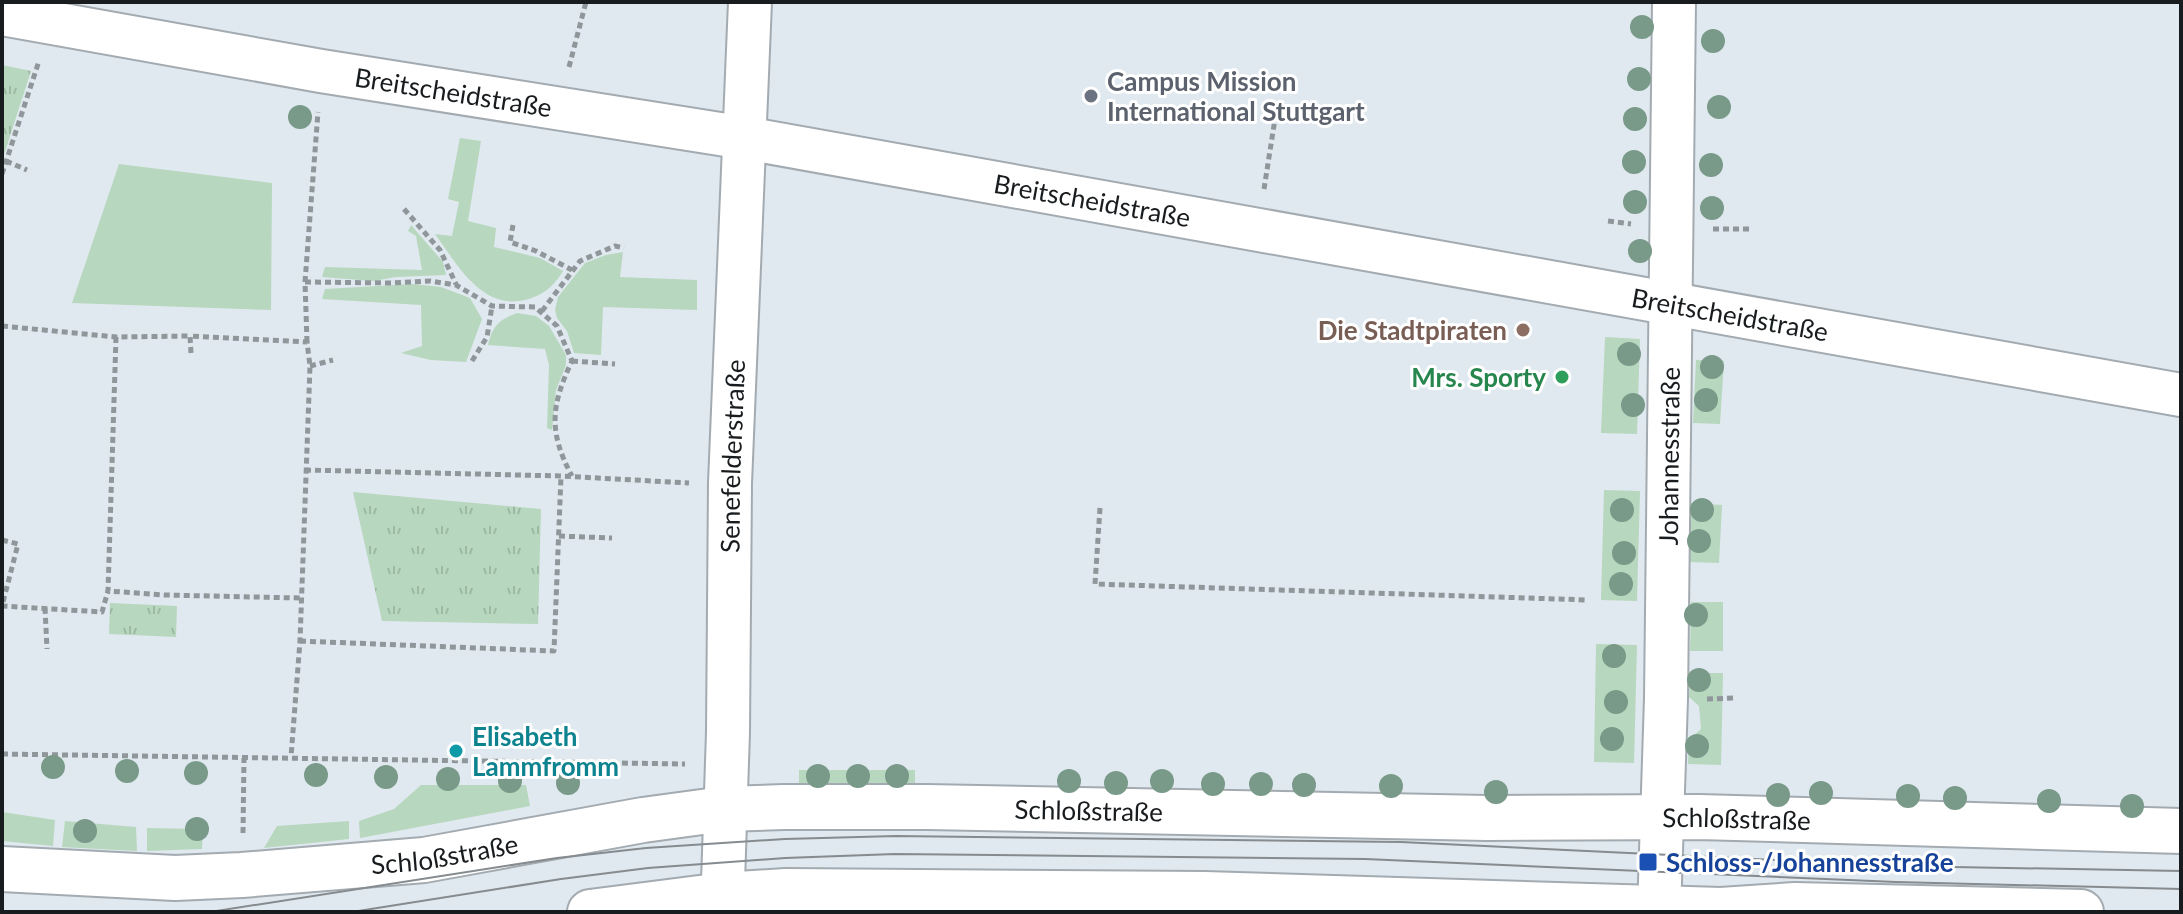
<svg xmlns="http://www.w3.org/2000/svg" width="2183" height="914" font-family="Lato,sans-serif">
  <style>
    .green { fill: #b7d7be }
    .park { fill: url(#park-tufts) }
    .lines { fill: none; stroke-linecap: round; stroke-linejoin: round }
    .street-casing { stroke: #a3abb1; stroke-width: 46 }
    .secondary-casing { stroke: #a3abb1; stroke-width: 48 }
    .path { stroke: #90979b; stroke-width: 5; stroke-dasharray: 6 4; stroke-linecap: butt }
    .street { stroke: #fff; stroke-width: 42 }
    .secondary { stroke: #fff; stroke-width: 44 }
    .tram { stroke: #858b8f; stroke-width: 2 }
    .tree { fill: #799989 }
    .worship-dot { fill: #6b7280; stroke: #fff; stroke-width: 3 }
    .education-dot { fill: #8d6e63; stroke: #fff; stroke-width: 3 }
    .leisure-dot { fill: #2e9e5b; stroke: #fff; stroke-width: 3 }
    .culture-dot { fill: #0f9aa8; stroke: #fff; stroke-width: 3 }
    .transit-dot { fill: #1a4fb4; stroke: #fff; stroke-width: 3 }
    .labels { text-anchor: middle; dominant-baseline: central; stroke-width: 6; stroke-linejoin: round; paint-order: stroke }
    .worship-label { font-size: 26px; font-weight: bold; fill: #5b616d; stroke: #fff; text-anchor: start }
    .street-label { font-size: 26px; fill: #191c1e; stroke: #fff }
    .education-label { font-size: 26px; font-weight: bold; fill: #785e54; stroke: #fff; text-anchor: end }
    .leisure-label { font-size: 26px; font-weight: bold; fill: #27864d; stroke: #fff; text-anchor: end }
    .culture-label { font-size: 26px; font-weight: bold; fill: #0d838f; stroke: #fff; text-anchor: start }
    .transit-label { font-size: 26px; font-weight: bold; fill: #164399; stroke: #fff; text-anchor: start }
  </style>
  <defs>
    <pattern id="park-tufts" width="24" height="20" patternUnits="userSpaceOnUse" patternTransform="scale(2)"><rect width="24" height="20" fill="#b7d7be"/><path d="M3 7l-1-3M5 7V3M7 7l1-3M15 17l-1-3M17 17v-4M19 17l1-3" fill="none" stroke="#9db8a3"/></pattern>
  </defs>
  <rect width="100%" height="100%" fill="#e0e9ef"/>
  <g class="green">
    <path d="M460,138L481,141L468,221L496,228L494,247L540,258L563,271C553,287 544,295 525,300C481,310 457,264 435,234L452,236L459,202L448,199Z"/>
    <path d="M119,164L272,183L271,310L72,303Z"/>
    <path d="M411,225L443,262L446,275L396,277L373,281L322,277L325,267L422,270L416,236L408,231Z"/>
    <path d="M623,252L620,277L697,280V310L603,307L601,355L574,353L567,331L557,318L555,310L558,297L585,263L606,255Z"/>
    <path d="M413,284L441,287L470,298L482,319L466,362L431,360L401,353L422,346L421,305L322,299L325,289Z"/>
    <path d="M517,313L536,316L549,326L566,355V365L556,390L552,430L547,428L549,365L545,349L488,345C493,325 499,320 517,313Z"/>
    <path d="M1605,337L1640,339L1637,434L1601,433Z"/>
    <path d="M1696,360L1724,361L1720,424L1693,423Z"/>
    <path d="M1604,490L1640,491L1637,601L1601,600Z"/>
    <path d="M1690,503L1722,505L1719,563L1687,562Z"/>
    <path d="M1691,602H1723V651H1690Z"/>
    <path d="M1596,644L1637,645L1634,763L1594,762Z"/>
    <path d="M1690,673H1723L1721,765L1688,764L1689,740L1701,729L1699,706L1689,697Z"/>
    <rect x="799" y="770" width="116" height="17"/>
    <path d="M421,785H526L530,806L360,838L359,821L394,809Z"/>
    <path d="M2,812L55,820L53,846L2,841Z"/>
    <path d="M65,821L136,827L137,851L62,847Z"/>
    <path d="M349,821V839L264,848L277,826Z"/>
    <path d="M147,828L203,829L202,849L147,851Z"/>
  </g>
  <g class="park">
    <path d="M2,65L31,71L2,161Z"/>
    <path d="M353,492L541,509L538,624L382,621Z"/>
    <path d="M110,603L177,606L176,637L109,634Z"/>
  </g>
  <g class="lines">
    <g class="street-casing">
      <g id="street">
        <path id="s1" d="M2,14L321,71L745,138L2181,395"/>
        <path id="s2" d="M722,912L728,732L730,483L750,2"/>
        <path id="s3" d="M1659,912L1666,699L1674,2"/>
      </g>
    </g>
    <g class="secondary-casing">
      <g id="secondary">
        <path id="s4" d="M2,869L175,878L242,875L424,860L643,820L724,809L784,807H927L1487,818L1699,817L2181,831"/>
        <path d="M590,912L723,895L786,891L1204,894L1721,910L1795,905L2081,912"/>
      </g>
    </g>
    <g class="path">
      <path d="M569,67L586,2"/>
      <path d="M6,161L27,170"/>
      <path d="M2,174L39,61"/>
      <path d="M1264,189L1275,119"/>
      <path d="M404,209L440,250L456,284"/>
      <path d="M1608,221L1631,224"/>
      <path d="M513,225L510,242L536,251L572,270"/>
      <path d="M1713,229H1751"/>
      <path d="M305,282L392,283L430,281L456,285L492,306L535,307L557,326L572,361C551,405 548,432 572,476"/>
      <path d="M542,311L580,261L615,246L624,248"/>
      <path d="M2,326L116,337L190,336"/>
      <path d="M116,337L108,591L165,595L300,598"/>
      <path d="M307,342L305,282L318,112"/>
      <path d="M191,353L190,336L307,342L310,366L300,641L291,757"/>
      <path d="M472,361L487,337L492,306"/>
      <path d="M572,361L615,364"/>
      <path d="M310,366L333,360"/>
      <path d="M305,470L561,476L689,483"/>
      <path d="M1100,508L1095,584L1588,600"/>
      <path d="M559,536L612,538"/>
      <path d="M2,540L18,544L2,606L102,612L108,591"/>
      <path d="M45,608L47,649"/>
      <path d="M300,641L554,651L561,476"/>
      <path d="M1707,699L1734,698"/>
      <path d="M2,754L685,764"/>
      <path d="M243,833L244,758"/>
    </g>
    <use href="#street" class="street"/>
    <use href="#secondary" class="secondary"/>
    <g class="tram">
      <path d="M210,912L557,858L646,848L785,839L896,836L1401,842L1898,866L2181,871"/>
      <path d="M352,912L561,879L648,868L785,858L895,854L1365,859L1896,882L2181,889"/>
    </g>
  </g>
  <g class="tree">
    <circle cx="1642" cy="27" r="12"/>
    <circle cx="1713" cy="41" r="12"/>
    <circle cx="1639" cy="79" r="12"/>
    <circle cx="1719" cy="107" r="12"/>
    <circle cx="300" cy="117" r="12"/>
    <circle cx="1635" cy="119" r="12"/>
    <circle cx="1634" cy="162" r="12"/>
    <circle cx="1711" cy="165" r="12"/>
    <circle cx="1635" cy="202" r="12"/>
    <circle cx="1712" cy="208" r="12"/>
    <circle cx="1640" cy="251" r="12"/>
    <circle cx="1629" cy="354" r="12"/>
    <circle cx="1712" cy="367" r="12"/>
    <circle cx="1706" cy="400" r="12"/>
    <circle cx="1633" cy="405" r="12"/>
    <circle cx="1622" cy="510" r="12"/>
    <circle cx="1702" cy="510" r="12"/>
    <circle cx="1699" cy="541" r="12"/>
    <circle cx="1624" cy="553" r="12"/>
    <circle cx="1621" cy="584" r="12"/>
    <circle cx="1696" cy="615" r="12"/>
    <circle cx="1614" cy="656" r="12"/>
    <circle cx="1699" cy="680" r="12"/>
    <circle cx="1616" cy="702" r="12"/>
    <circle cx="1612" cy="739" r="12"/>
    <circle cx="1697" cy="746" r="12"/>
    <circle cx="53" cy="767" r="12"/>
    <circle cx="127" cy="771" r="12"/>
    <circle cx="196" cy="773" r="12"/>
    <circle cx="316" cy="775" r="12"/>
    <circle cx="818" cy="776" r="12"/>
    <circle cx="858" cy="776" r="12"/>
    <circle cx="897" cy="776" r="12"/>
    <circle cx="386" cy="777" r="12"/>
    <circle cx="448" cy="779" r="12"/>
    <circle cx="510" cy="781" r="12"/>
    <circle cx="1069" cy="781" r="12"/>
    <circle cx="1162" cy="781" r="12"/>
    <circle cx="568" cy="783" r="12"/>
    <circle cx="1116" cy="783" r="12"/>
    <circle cx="1213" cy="784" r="12"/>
    <circle cx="1261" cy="784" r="12"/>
    <circle cx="1304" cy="785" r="12"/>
    <circle cx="1391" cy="786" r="12"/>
    <circle cx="1496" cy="792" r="12"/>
    <circle cx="1821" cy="793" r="12"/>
    <circle cx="1778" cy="795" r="12"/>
    <circle cx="1908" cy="796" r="12"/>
    <circle cx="1955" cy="798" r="12"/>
    <circle cx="2049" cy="801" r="12"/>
    <circle cx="2132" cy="806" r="12"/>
    <circle cx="197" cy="829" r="12"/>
    <circle cx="85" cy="831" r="12"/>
  </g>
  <circle class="worship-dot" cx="1091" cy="96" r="8"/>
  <circle class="education-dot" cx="1523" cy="330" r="8"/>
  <circle class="leisure-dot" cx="1562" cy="377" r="8"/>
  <circle class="culture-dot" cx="456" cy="751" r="8"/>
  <rect class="transit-dot" x="1638" y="852" width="20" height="20" rx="4"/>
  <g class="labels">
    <g class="worship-label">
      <text x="1107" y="81">Campus Mission<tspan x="1107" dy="30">International Stuttgart</tspan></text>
    </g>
    <g class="street-label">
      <text stroke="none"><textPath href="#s1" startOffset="458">Breitscheidstraße</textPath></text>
      <text stroke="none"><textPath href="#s1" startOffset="1106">Breitscheidstraße</textPath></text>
      <text stroke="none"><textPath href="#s1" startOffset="1754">Breitscheidstraße</textPath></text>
      <text stroke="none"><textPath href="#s2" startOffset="456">Senefelderstraße</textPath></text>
      <text stroke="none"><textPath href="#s3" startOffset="456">Johannesstraße</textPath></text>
      <text stroke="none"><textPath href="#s4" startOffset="1092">Schloßstraße</textPath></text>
      <text stroke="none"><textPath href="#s4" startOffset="1740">Schloßstraße</textPath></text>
      <text stroke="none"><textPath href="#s4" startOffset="444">Schloßstraße</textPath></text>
    </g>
    <g class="education-label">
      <text x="1507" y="330">Die Stadtpiraten</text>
    </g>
    <g class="leisure-label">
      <text x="1546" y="377">Mrs. Sporty</text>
    </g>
    <g class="culture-label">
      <text x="472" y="736">Elisabeth<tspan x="472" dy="30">Lammfromm</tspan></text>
    </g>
    <g class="transit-label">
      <text x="1666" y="862">Schloss-/Johannesstraße</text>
    </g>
  </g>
  <rect width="2183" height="914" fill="none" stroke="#191c1e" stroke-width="8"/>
</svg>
